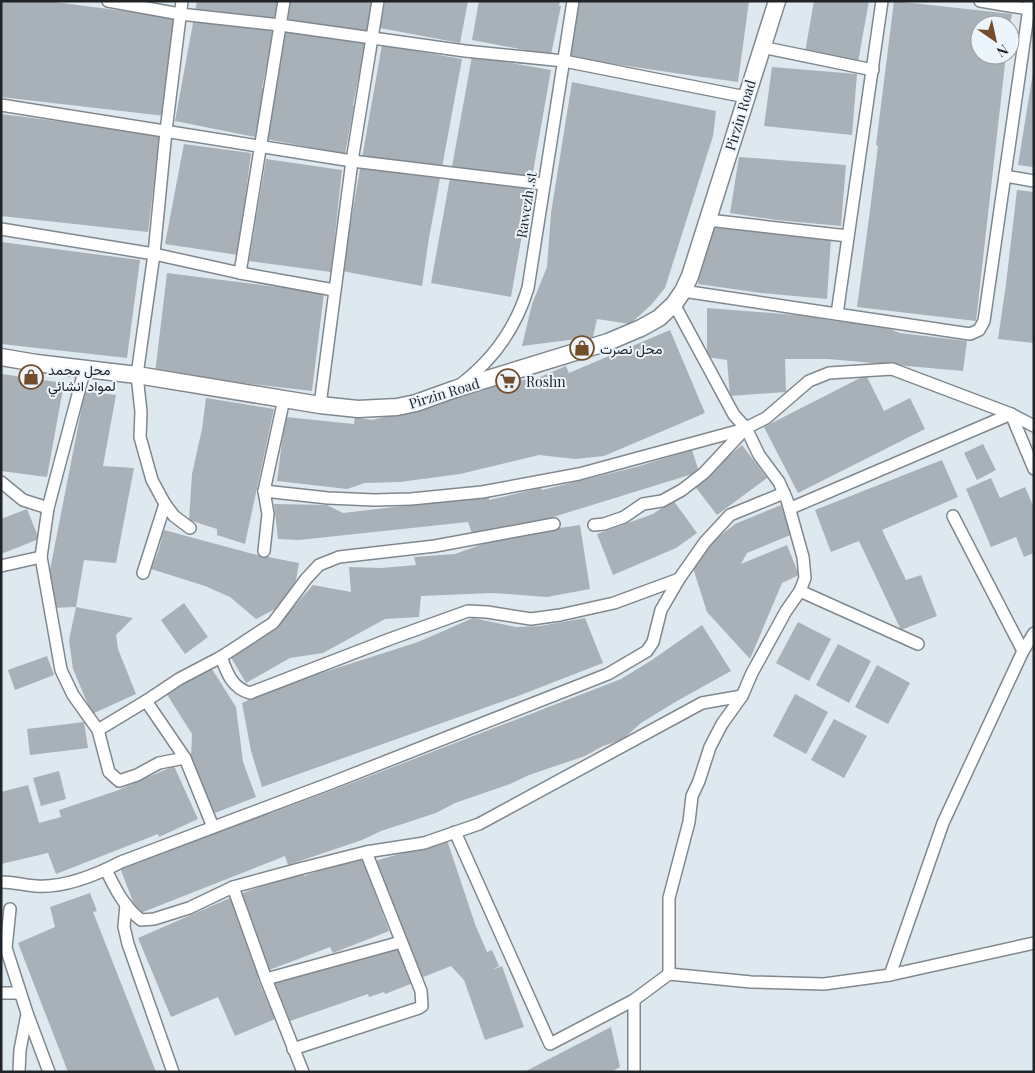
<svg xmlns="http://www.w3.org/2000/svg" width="1035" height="1073" font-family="'Playfair Display',Vazirmatn,serif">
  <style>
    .building { fill: #a8b1b8 }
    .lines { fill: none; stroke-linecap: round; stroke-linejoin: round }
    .street-casing { stroke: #80888f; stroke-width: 14 }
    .secondary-casing { stroke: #80888f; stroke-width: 19 }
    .street { stroke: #fff; stroke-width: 11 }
    .secondary { stroke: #fff; stroke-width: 16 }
    .labels { text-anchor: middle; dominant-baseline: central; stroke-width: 4; stroke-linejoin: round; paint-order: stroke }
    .street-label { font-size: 14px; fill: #202426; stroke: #ecf5fc }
    .poi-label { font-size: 14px; fill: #202426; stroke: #ecf5fc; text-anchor: start }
  </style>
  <rect width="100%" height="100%" fill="#dee8ef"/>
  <g class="building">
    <path d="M1,1H47L178,18L165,116L1,97Z"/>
    <path d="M197,1H280L262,88H264L255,137L175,121Z"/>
    <path d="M290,1H371V5H373L353,105L354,106L345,154L266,139Z"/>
    <path d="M385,1H468L460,43L380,28Z"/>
    <path d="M479,1H560L559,6H561L551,55L472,40Z"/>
    <path d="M577,1H749L738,82L681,74L682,65L681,74L568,57Z"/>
    <path d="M814,1H869L858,62L805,52Z"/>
    <path d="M894,1L1012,14L1010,25H980V55H1006L976,321L857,307L869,218L878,146L876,145Z"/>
    <path d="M382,45L462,59L429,238L422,286L342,271Z"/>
    <path d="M472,56L551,70L511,297L431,283Z"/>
    <path d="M772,67L857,74L852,135L764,126Z"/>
    <path d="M1033,72H1034V167L1018,165Z"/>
    <path d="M572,82L716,111L713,136L665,288L651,305L630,324L597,319L593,337L522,346L532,304L547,267L551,213Z"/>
    <path d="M1,114L160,134L148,232L1,216Z"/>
    <path d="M184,144L251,153L238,255L165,244Z"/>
    <path d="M739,157L846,165L841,226L776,220L730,213Z"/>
    <path d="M266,159L342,170L331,272L249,261Z"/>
    <path d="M1017,190L1034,192V343L998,339L1006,284Z"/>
    <path d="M710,227L831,239L827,299L761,293L698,284L702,256Z"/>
    <path d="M1,242L140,260L127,358L1,344Z"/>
    <path d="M167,273L324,293L312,391L155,373Z"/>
    <path d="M707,308L808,316L833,321L882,326L900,333L967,341L963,371L828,359H785L786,392L730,396L727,360L707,357Z"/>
    <path d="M670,330L705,413L604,456L575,459L539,455L460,474L400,482L365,483L347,489L277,481L285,417L354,424L355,417L372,420L404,412L468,390L540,377L566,366L569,373Z"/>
    <path d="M2,374L64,383L47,477L1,471Z"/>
    <path d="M866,375L884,411L910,398L925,429L798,493L764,427Z"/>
    <path d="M85,391L116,395L103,466L134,468L116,563L84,560L76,607L133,618L116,635L118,649L136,694L92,714L73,669L69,640L76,607L52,608V580H48Z"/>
    <path d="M206,398L274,409L245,544L217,535V529L189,520L192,474L202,429Z"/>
    <path d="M983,444L996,470L977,480L964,453Z"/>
    <path d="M742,445L767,478L717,515L694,485Z"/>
    <path d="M692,450L699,472L550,518L473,536L468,522L299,540L278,539L274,504L327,505L343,513L489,496V500L541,488L542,490L636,467Z"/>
    <path d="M942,460L958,497L882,530L906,580L921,575L937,616L901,630L859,541L831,552L815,510Z"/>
    <path d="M991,478L1000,498L1025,487L1034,508V553L1024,557L1016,537L991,547L966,489Z"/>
    <path d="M673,500L697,533L676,548L613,575L597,534L653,514Z"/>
    <path d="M781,505L793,534L747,553L741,564L787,545L799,575L782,583L750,659L707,612L693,568L716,539L735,524Z"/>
    <path d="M27,509L39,539L1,554V519Z"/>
    <path d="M580,525L590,589L547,597L493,593L421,596L419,617L385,619L323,653L290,658L246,683L229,654L274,629L313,585L351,592L349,567L381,568L416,565L414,557L455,554L505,536Z"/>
    <path d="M164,530L253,554L299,563L296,580L279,607L256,619L230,597L205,586L151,569L158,552Z"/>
    <path d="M184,603L208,637L185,654L161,620Z"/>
    <path d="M473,618L516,627L540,626L585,618L603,663L518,696L262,787L251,751L242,703L257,696L293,682L418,642Z"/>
    <path d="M798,622L831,639L809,681L776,663Z"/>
    <path d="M702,625L731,671L677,701L641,723L622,740L603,746L585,756L529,775L510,784L455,803L436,813L381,831L362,840L288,865L285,856L138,914L120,868L267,810L269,814L362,779L621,679L652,660Z"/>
    <path d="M838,644L871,661L849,703L816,685Z"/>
    <path d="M47,656L54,675L15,690L8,670Z"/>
    <path d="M877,665L910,683L888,724L855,707Z"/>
    <path d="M210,666L236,707L243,762L256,797L215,813L191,759L192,734L166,693Z"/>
    <path d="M795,694L828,712L806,754L773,736Z"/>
    <path d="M834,719L867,736L844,778L811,760Z"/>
    <path d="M84,722L88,748L30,755L27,729Z"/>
    <path d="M174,766L198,819L159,837L158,834L56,874L48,853L1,864V792L28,785L39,823L61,817L59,810L116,791Z"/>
    <path d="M59,771L66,799L41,806L33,778Z"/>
    <path d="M447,840L475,924L487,952L492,950L499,966L492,970L502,966L524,1027L485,1040L464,980L451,966L421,978L375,861Z"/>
    <path d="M361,856L389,931L333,953L330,947L269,970L240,894L302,871L304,876Z"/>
    <path d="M90,893L97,911L93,912L156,1072H68L18,943L55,927L50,907Z"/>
    <path d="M230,898L255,958L262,978L258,979L275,1019L235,1036L218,997L171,1017L138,938Z"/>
    <path d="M400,947L413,983L385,994L384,992L369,997L368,994L290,1021L275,983L306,971L355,957L356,961L371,956L372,957Z"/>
    <path d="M611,1027L620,1067L611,1072H524Z"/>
  </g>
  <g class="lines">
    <g class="street-casing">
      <g id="street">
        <path d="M108,1L180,14L280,25L465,51L564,61L746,97"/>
        <path d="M182,1L166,131L154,254L137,375L141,412L140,437L152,480L165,504L174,516L190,528"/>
        <path d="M980,1L1034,10"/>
        <path d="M761,47L873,70"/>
        <path d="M1,105L352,161L544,184"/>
        <path d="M1005,176L1034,181"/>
        <path d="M708,220L848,236"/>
        <path d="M1,229L154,254L240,273L334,290"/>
        <path d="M240,273L284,1"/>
        <path d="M683,291L970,334L979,330L984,321L1030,1"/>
        <path d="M837,314L882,1"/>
        <path d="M85,368L48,508L41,557L61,670L73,695L98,730L109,772L119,781L137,775L159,763L185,758"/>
        <path d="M460,385C493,360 516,328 528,288L573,1"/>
        <path d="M320,405L352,161L378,1"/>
        <path d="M1011,414L1034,469"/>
        <path d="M1,482L23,500L48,508"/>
        <path d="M264,491L328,498L374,500L411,499L482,492L579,474L745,429"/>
        <path d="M791,508L1011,414"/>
        <path d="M953,516L1023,651"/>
        <path d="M594,525L604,524L624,517L643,504L662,501L682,490L704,473L746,428L766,418L809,381L829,373L892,369L1011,414L1034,426"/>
        <path d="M264,551L268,514L264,491L284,399"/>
        <path d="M1,566L41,557"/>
        <path d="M143,573L165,504"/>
        <path d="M800,591L918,644"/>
        <path d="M221,657C227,673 232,688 250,693L390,639L468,611L487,612L531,619L560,615L614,603L679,579"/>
        <path d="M146,701L185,758L213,827"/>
        <path d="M98,730L146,701L179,679L221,657L273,623L306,579L319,565L339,557L435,546L554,524"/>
        <path d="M455,832L550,1044L634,1000"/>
        <path d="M106,870C115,888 124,907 141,920L154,919L189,908L233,887L299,869L366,852L424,843L479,824L702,703L742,696"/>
        <path d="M1,882C13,882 24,885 36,886C64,888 96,875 121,862L331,783L608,674L647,651L653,642L661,610L679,579L705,542L730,515L784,493"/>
        <path d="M233,887L266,979L303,1072"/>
        <path d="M126,904L124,927L128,944L173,1072"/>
        <path d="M10,909L6,948L27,1013L49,1072"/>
        <path d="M669,974L751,982L824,984L890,975L1034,943"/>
        <path d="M890,975L943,823L1023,651L1034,633"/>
        <path d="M266,979L401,942"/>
        <path d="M1,993H20"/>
        <path d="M293,1049L419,1008L422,1006L421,991L366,852"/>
        <path d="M19,1072L20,1050L27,1014"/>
        <path d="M634,1072V1000L669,974V898L689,822L692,796L699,781L710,747L722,724L742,696L752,673L786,611L800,591L805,578L803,557L787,500L779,482L759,455L746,428L734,415L674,304"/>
      </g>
    </g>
    <g class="secondary-casing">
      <path id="secondary" d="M1,357L36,363L137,375L320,405L358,409L397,407L416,403L455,389L608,342L641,328L659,318L674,304L683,291L690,276L777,1"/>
    </g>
    <use href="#street" class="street"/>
    <use href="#secondary" class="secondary"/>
  </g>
  <defs>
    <g id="shop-ring" transform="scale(1.25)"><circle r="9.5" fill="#ecf5fc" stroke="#744d2a" stroke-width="1.5"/><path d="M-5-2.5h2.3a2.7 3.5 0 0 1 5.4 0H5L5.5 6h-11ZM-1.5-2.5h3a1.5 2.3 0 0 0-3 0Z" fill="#744d2a"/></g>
    <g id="supermarket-ring" transform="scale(1.25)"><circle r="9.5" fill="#ecf5fc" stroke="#744d2a" stroke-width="1.5"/><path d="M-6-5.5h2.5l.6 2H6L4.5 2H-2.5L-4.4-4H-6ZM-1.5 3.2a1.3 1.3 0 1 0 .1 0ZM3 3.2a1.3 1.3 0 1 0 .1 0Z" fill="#744d2a"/></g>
  </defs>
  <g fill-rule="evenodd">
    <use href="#shop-ring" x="582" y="348"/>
    <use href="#shop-ring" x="31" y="377"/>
    <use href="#supermarket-ring" x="508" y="381"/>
  </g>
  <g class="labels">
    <g class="street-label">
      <text transform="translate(740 115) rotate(-73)">Pirzin Road</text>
      <text transform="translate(526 205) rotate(-81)">Rawezh .st</text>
      <text transform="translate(444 393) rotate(-17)">Pirzin Road</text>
    </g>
    <g class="poi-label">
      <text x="600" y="348">محل نصرت</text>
      <text x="48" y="369">محل محمد<tspan x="48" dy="16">لمواد انشائي</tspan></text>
      <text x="526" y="381">Roshn</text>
    </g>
  </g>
  <rect width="1035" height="1073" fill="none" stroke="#202426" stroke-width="5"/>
  <g transform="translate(995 40) rotate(146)"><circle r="24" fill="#ecf5fc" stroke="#9aa1a6"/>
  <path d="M0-4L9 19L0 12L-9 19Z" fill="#744d2a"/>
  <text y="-8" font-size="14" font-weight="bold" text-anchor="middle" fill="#202426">N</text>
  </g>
</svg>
